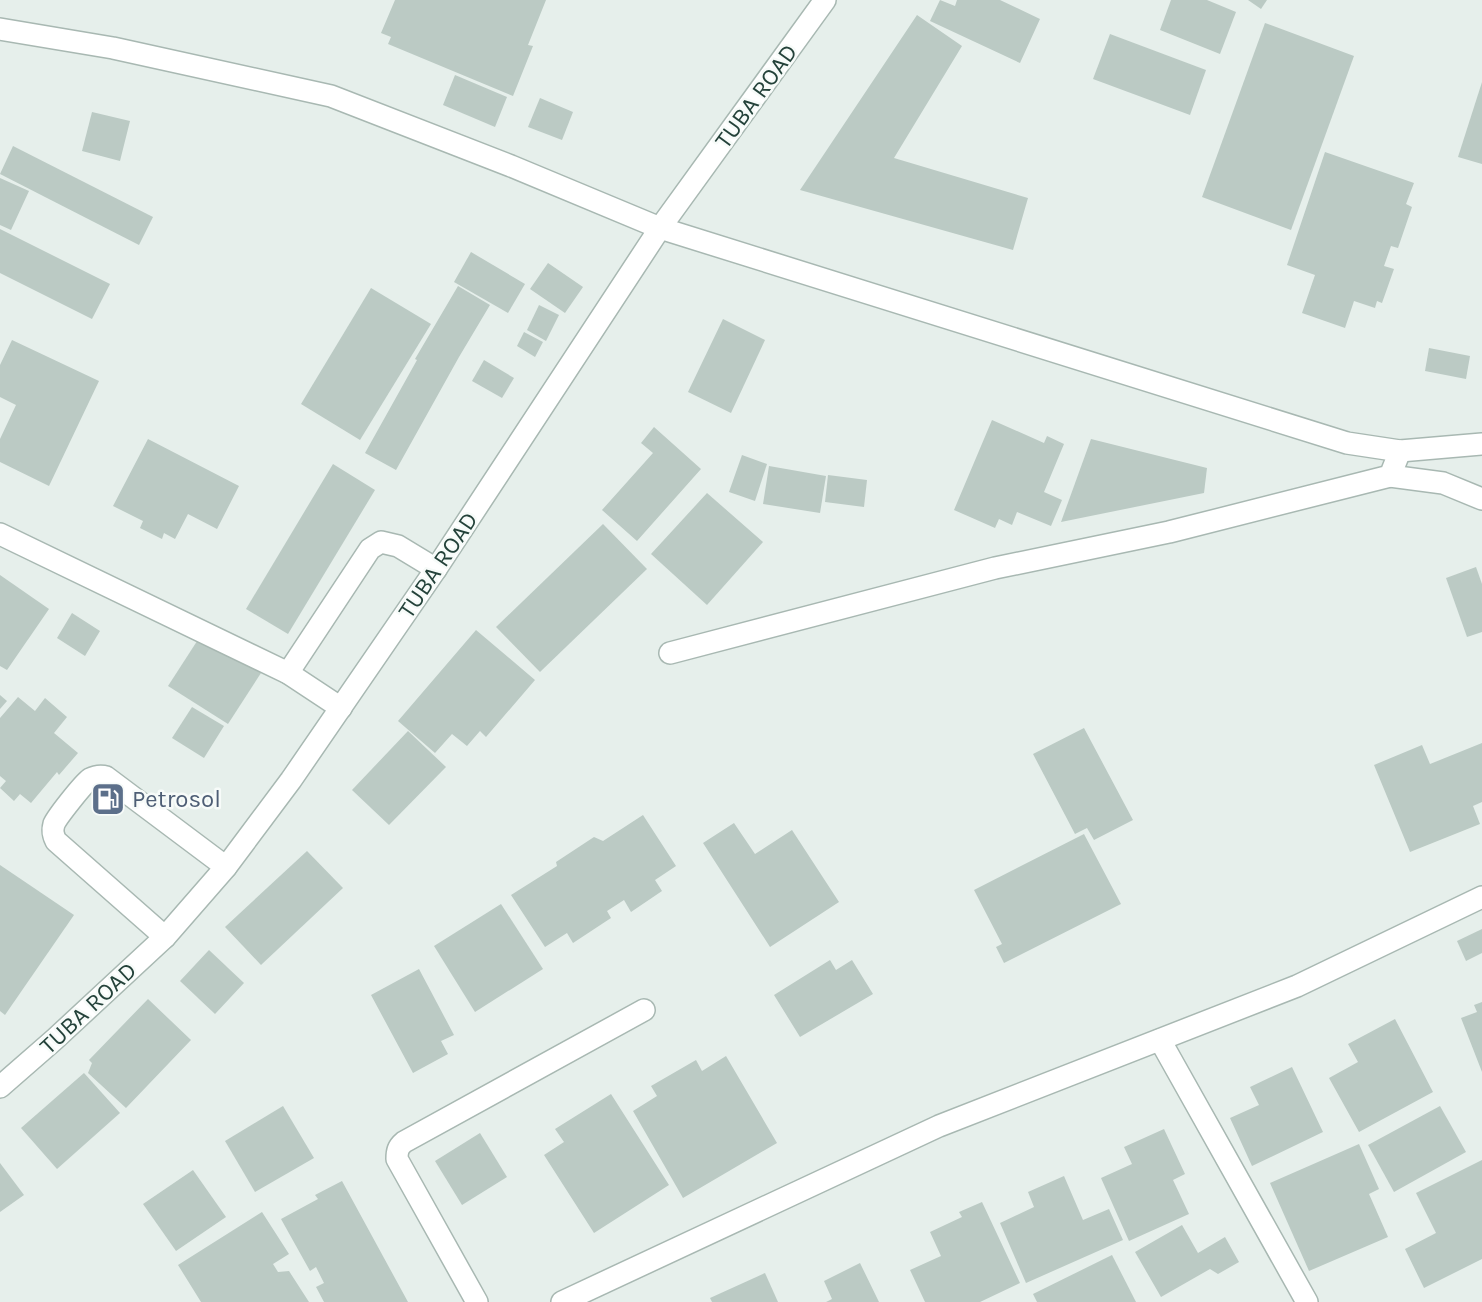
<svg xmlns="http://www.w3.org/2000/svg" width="1482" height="1302" font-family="Karla,sans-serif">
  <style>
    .building { fill: #bbcac4 }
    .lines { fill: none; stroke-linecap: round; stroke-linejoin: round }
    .minor-casing { stroke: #a8b8b2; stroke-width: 24 }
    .minor { stroke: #fff; stroke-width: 21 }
    .labels { text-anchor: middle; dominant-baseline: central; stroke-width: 5; stroke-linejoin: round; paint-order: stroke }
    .street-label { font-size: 24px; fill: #24423a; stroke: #f7fbf9 }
    .service-label { font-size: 24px; fill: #4e5e75; stroke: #f7fbf9; text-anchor: start }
  </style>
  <rect width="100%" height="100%" fill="#e6efeb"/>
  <g class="building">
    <path d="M395,0H546L528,45L533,46L513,96L388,44L391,37L381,33Z"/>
    <path d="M940,0L955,6L957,0H1000L1040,19L1020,63L930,21Z"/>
    <path d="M1171,0H1207L1236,12L1220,54L1160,30Z"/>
    <path d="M1248,0H1267L1261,9Z"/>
    <path d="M917,15L962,46L894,158L1028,198L1013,250L800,190Z"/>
    <path d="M1265,23L1354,56L1291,230L1202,197Z"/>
    <path d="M1110,34L1206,70L1190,115L1093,79Z"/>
    <path d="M455,75L507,97L495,127L443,105Z"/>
    <path d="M1482,82V164L1458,157Z"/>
    <path d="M540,98L573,112L562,140L528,127Z"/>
    <path d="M92,112L130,121L120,161L82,151Z"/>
    <path d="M13,146L153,217L139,245L0,174Z"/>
    <path d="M1325,152L1414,183L1406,204L1412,207L1398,248L1391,246L1384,266L1394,269L1382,303L1377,301L1375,308L1354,301L1345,328L1302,313L1315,275L1287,265Z"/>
    <path d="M0,178L29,191L11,230L0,225Z"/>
    <path d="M0,229L110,284L92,319L0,273Z"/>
    <path d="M471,252L525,284L508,313L454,282Z"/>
    <path d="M548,263L583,287L565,313L530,289Z"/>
    <path d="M458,286L490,305L459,357L396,470L365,453L417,360L415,359Z"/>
    <path d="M371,288L431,324L360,440L301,404Z"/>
    <path d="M539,305L559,315L546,341L527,330Z"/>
    <path d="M723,319L765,340L731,413L688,392Z"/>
    <path d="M524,332L543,342L535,357L517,346Z"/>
    <path d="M12,340L99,381L49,486L0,462V439L16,405L0,397V365Z"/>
    <path d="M1429,348L1470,356L1466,379L1425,371Z"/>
    <path d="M484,360L514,378L502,398L472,381Z"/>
    <path d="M992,420L1044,443L1047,436L1064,444L1044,492L1062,500L1051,526L1017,512L1012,525L999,519L995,528L954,510Z"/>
    <path d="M654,427L701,469L637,541L602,510L653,453L641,443Z"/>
    <path d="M148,439L239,486L217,529L188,514L175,539L164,533L162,539L140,528L143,521L113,506Z"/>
    <path d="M1091,439L1207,468L1204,493L1061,522Z"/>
    <path d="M742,455L767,464L755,501L729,492Z"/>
    <path d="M333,464L375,490L288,634L246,609Z"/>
    <path d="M769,466L826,476L820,513L763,504Z"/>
    <path d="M828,475L867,480L864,507L825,502Z"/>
    <path d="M707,493L763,542L707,605L651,554Z"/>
    <path d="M603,524L647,569L540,672L496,627Z"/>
    <path d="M1476,567L1482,584V632L1467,637L1446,578Z"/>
    <path d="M0,575L49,609L7,670L0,666Z"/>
    <path d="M72,613L100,631L85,656L57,638Z"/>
    <path d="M476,630L535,680L486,737L480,731L467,746L452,734L435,753L398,721Z"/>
    <path d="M201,635L261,673L228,724L168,686Z"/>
    <path d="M0,695L7,701L0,709Z"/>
    <path d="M18,697L35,711L45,698L67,717L54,733L78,753L59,775L57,772L31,803L20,794L14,801L0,788L6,781L0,776V718Z"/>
    <path d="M192,707L224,726L204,758L172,738Z"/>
    <path d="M1084,728L1133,820L1094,840L1087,828L1075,834L1033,754Z"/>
    <path d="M408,731L446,767L389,825L352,790Z"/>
    <path d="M1482,743V802L1473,806L1480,824L1410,852L1374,765L1422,745L1430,764Z"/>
    <path d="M643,815L676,866L655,880L662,891L631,912L624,900L607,911L611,918L573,943L567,933L545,947L511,895L557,866L556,862L594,837L603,841Z"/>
    <path d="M734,823L755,854L792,830L839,902L770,947L703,843Z"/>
    <path d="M1084,834L1121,904L1004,963L996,947L1002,944L974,890Z"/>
    <path d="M307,851L343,888L261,965L225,927Z"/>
    <path d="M0,865L74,915L5,1015L0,1011Z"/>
    <path d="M501,904L543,969L475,1012L434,946Z"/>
    <path d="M1482,929V953L1466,961L1457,941Z"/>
    <path d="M209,950L244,983L215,1014L180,981Z"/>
    <path d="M830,960L836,970L852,960L873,994L800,1037L774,995Z"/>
    <path d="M419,969L454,1035L441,1041L448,1054L413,1073L371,995Z"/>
    <path d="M148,999L191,1040L126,1108L88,1073L92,1063L89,1060Z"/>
    <path d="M1482,1002V1072L1461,1018L1477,1012L1474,1005Z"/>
    <path d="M1395,1019L1433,1092L1359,1132L1329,1078L1358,1062L1348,1044Z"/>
    <path d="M726,1056L777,1143L683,1198L633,1111L657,1096L651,1086L696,1060L702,1071Z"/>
    <path d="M1292,1067L1323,1132L1252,1166L1230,1118L1259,1105L1250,1087Z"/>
    <path d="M84,1073L120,1113L57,1169L21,1128Z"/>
    <path d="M611,1094L669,1185L594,1233L544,1155L564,1142L555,1129Z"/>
    <path d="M283,1106L314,1158L255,1192L225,1141Z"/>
    <path d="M1440,1106L1466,1152L1394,1192L1368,1145Z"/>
    <path d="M1164,1129L1185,1174L1173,1180L1189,1214L1129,1241L1101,1178L1132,1164L1124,1147Z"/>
    <path d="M480,1133L507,1177L462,1205L435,1161Z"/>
    <path d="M1359,1144L1379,1189L1369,1194L1388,1237L1309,1271L1270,1183Z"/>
    <path d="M1482,1160V1259L1424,1288L1405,1249L1436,1233L1416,1193Z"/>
    <path d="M0,1163L24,1195L0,1212Z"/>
    <path d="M193,1170L226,1217L176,1251L143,1204Z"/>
    <path d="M1064,1176L1083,1220L1109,1209L1123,1240L1026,1283L1000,1223L1034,1207L1028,1192Z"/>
    <path d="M342,1181L408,1302H324L316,1287L324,1283L316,1267L310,1271L281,1219L318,1199L315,1195Z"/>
    <path d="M982,1202L1020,1283L980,1302H925L910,1270L941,1256L930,1232L962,1217L959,1212Z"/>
    <path d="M262,1212L289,1254L273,1264L278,1272L289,1271L309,1302H201L178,1265Z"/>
    <path d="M1182,1225L1198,1253L1225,1237L1239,1262L1218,1274L1210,1269L1161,1297L1135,1252Z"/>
    <path d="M1112,1255L1136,1302H1037L1033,1294Z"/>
    <path d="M860,1263L879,1302H826L832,1299L824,1281Z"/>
    <path d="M765,1273L778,1302H712L710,1298Z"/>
  </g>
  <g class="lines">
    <g class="minor-casing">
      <g id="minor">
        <path d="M0,29L113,48L331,96L511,166L660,228L1347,443L1400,451L1482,444"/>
        <path d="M1390,476L1443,483L1482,499"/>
        <path d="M0,534L288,673L341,708"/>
        <path d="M670,653L995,568L1169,532L1390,476L1400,451"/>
        <path d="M288,673L370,549L381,542L398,546L436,569"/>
        <path d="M165,937L56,841C53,835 52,831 54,824C57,817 83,784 90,779C96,776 100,775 106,777L226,867"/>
        <path d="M1160,1040L1307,1302"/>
        <path d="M0,1087L55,1039L165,937L226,867L291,780L436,569L660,228L825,0"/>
        <path d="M477,1302L397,1159C397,1151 398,1147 404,1142L644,1010"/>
        <path d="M562,1302L939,1126L1297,986L1482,897"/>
      </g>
    </g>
    <use href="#minor" class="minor"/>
  </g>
  <defs>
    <g id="fuel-square" transform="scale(1.75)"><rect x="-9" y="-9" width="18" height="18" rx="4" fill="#5c6f8a" stroke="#f7fbf9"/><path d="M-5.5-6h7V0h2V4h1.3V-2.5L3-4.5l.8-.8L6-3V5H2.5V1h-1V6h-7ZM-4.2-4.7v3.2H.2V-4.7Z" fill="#fff"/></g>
  </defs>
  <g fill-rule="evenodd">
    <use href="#fuel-square" x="108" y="799"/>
  </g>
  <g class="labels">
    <g class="street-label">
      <text transform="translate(756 96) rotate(-54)">TUBA ROAD</text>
      <text transform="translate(438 565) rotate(-56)">TUBA ROAD</text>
      <text transform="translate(88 1008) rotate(-43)">TUBA ROAD</text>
    </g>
    <g class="service-label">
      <text x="132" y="799">Petrosol</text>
    </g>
  </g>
</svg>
